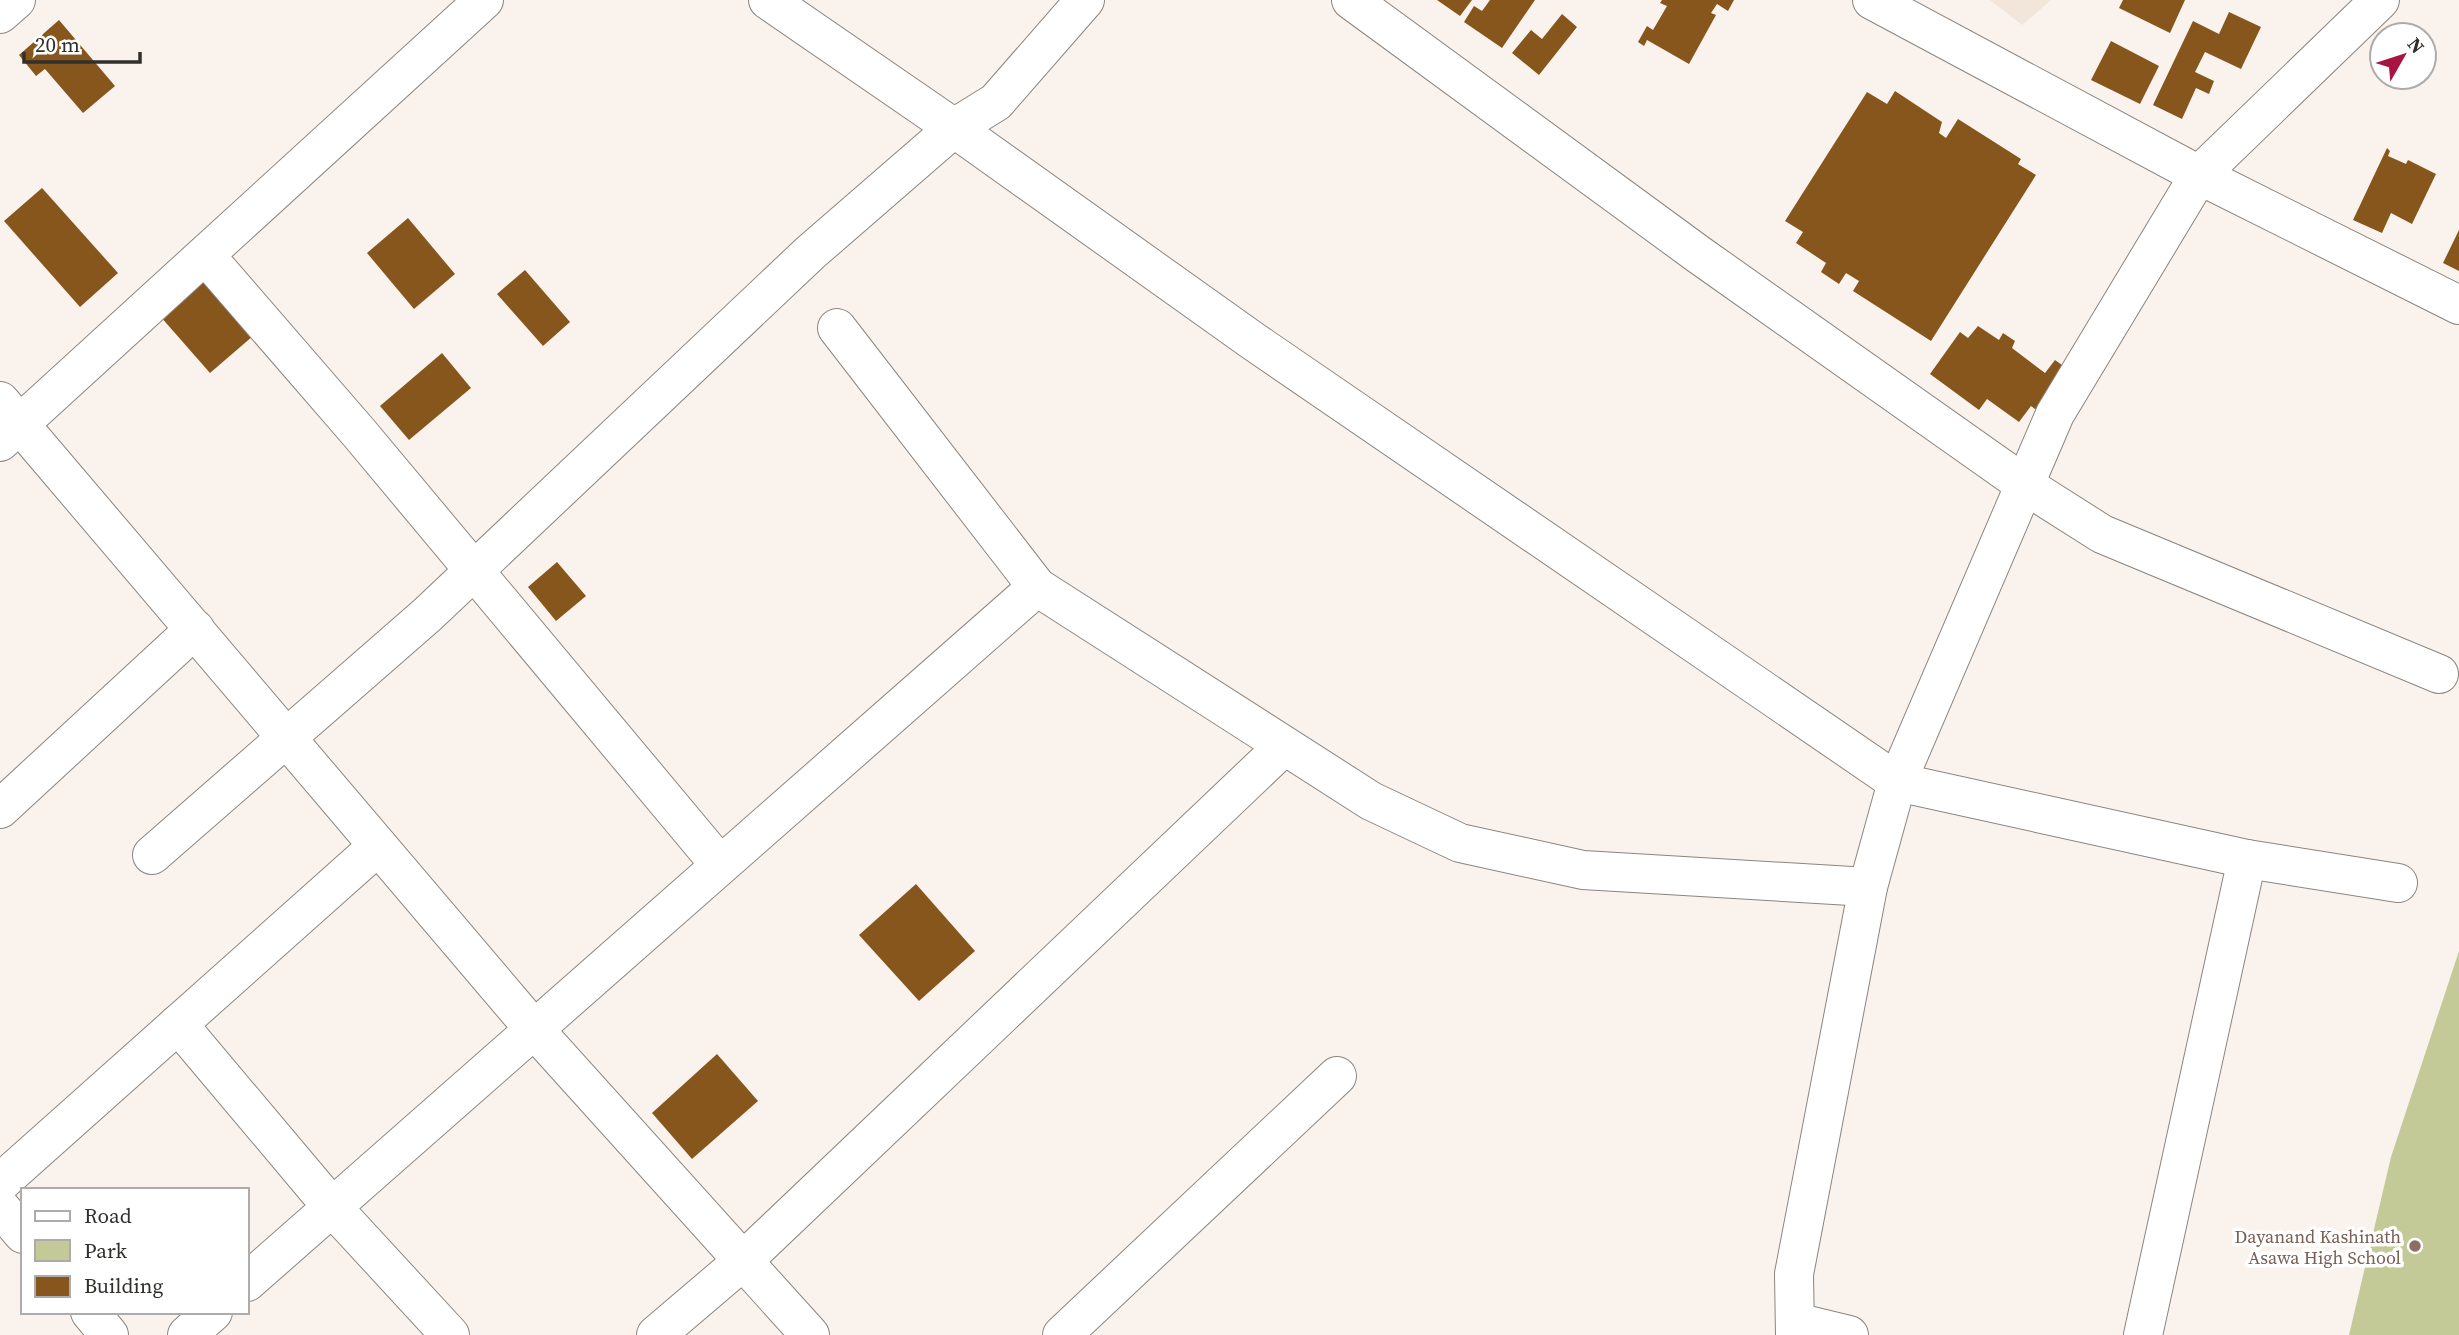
<svg xmlns="http://www.w3.org/2000/svg" width="2459" height="1335" font-family="'Source Serif 4',serif">
  <style>
    .built { fill: #f2e5d9 }
    .green { fill: #c4ca97 }
    .building { fill: #87561c }
    .lines { fill: none; stroke-linecap: round; stroke-linejoin: round }
    .minor-casing { stroke: #8b8580; stroke-width: 40 }
    .minor { stroke: #fff; stroke-width: 38 }
    .education-dot { fill: #8d6e63; stroke: #fff; stroke-width: 2.5 }
    .labels { text-anchor: middle; dominant-baseline: central; stroke-width: 7; stroke-linejoin: round; paint-order: stroke }
    .education-label { font-size: 18px; fill: #785e54; stroke: #fff; text-anchor: end }
  </style>
  <rect width="100%" height="100%" fill="#faf3ed"/>
  <path class="built" d="M1990,0H2051L2022,25Z"/>
  <path class="green" d="M2459,951V1335H2349L2391,1157Z"/>
  <g class="building">
    <path d="M1437,0H1472L1460,16Z"/>
    <path d="M1490,0H1535L1502,48L1464,22L1474,6L1482,11Z"/>
    <path d="M1662,0H1734L1728,11L1717,4L1711,13L1716,15L1689,64L1647,40L1644,46L1638,42L1647,26L1653,30L1667,6L1660,3Z"/>
    <path d="M2123,0H2185L2170,33L2119,8Z"/>
    <path d="M2229,12L2261,27L2241,69L2205,52L2195,72L2214,81L2209,94L2196,88L2182,119L2153,105L2193,21L2219,34Z"/>
    <path d="M1562,14L1577,27L1539,75L1512,53L1531,30L1542,39Z"/>
    <path d="M59,20L115,86L83,113L45,69L36,76L19,55Z"/>
    <path d="M2111,41L2159,66L2140,104L2091,80Z"/>
    <path d="M1895,91L1942,122L1939,133L1946,138L1958,119L2021,159L2018,164L2036,175L1931,341L1853,291L1859,281L1846,273L1839,284L1821,272L1826,263L1796,243L1803,232L1785,221L1867,92L1887,104Z"/>
    <path d="M2387,148L2390,151L2388,156L2406,164L2408,160L2436,174L2412,224L2391,213L2382,233L2353,220Z"/>
    <path d="M42,188L118,273L80,307L4,221Z"/>
    <path d="M408,218L455,274L414,309L367,253Z"/>
    <path d="M2459,230V271L2443,263Z"/>
    <path d="M525,270L570,322L543,346L497,294Z"/>
    <path d="M204,279L253,336L210,373L160,316Z"/>
    <path d="M1978,326L1999,340L2003,333L2015,341L2012,348L2045,373L2055,360L2069,370L2039,412L2031,406L2019,422L1987,399L1979,410L1930,374L1960,332L1968,338Z"/>
    <path d="M442,353L471,388L409,440L380,406Z"/>
    <path d="M557,562L586,596L556,621L528,587Z"/>
    <path d="M916,884L975,951L919,1001L859,935Z"/>
    <path d="M717,1054L758,1101L692,1159L652,1113Z"/>
  </g>
  <g class="lines">
    <g class="minor-casing">
      <g id="minor">
        <path d="M768,0L954,128L1253,341L1897,782L2247,859L2398,883"/>
        <path d="M1351,0L1698,254L2025,485L2102,534L2439,674"/>
        <path d="M1872,0L2199,175L2459,305"/>
        <path d="M0,14L16,0"/>
        <path d="M205,255L360,434L720,865"/>
        <path d="M837,328L1037,587"/>
        <path d="M0,401L533,1028L810,1335"/>
        <path d="M0,442L484,0"/>
        <path d="M0,809L195,629"/>
        <path d="M152,855L427,615L811,252L954,128L996,102L1085,0"/>
        <path d="M178,1024L332,1207L450,1335"/>
        <path d="M0,1183L378,846"/>
        <path d="M0,1207L23,1234"/>
        <path d="M247,1282L1037,587L1371,801L1460,843L1583,870L1868,887"/>
        <path d="M90,1312L109,1335"/>
        <path d="M1795,1322L1849,1335"/>
        <path d="M187,1335L213,1312"/>
        <path d="M656,1335L744,1260L1284,746"/>
        <path d="M1062,1335L1337,1076"/>
        <path d="M1795,1335L1794,1274L1868,887L1897,782L2055,414L2199,175L2380,0"/>
        <path d="M2143,1335L2247,859"/>
      </g>
    </g>
    <use href="#minor" class="minor"/>
  </g>
  <circle class="education-dot" cx="2415" cy="1246" r="7"/>
  <g class="labels">
    <g class="education-label">
      <text x="2401" y="1236">Dayanand Kashinath<tspan x="2401" dy="21">Asawa High School</tspan></text>
    </g>
  </g>
  <rect x="21" y="1188" width="228" height="126" fill="#ffffff" stroke="#adacab" stroke-width="2"/>
  <rect x="35" y="1211" width="35" height="10" fill="#ffffff" stroke="#adacab" stroke-width="2"/>
  <text x="84" y="1223" font-size="21" fill="#32302d">Road</text>
  <rect x="35" y="1240" width="35" height="21" fill="#c4ca97" stroke="#adacab" stroke-width="2"/>
  <text x="84" y="1258" font-size="21" fill="#32302d">Park</text>
  <rect x="35" y="1276" width="35" height="21" fill="#87561c" stroke="#adacab" stroke-width="2"/>
  <text x="84" y="1293" font-size="21" fill="#32302d">Building</text>
  <g transform="translate(2403 56) rotate(51)"><circle r="33" fill="#ffffff" stroke="#adacab" stroke-width="2"/>
  <path d="M0-5L12 26L0 18L-12 26Z" fill="#a91341"/>
  <text y="-10" font-size="19" font-weight="bold" text-anchor="middle" fill="#32302d">N</text>
  </g>
  <path d="M24 52v10h116v-10" fill="none" stroke="#32302d" stroke-width="3.5"/>
  <text x="35" y="52" font-size="21" fill="#32302d" stroke="#ffffff" stroke-width="5" paint-order="stroke">20 m</text>
</svg>
